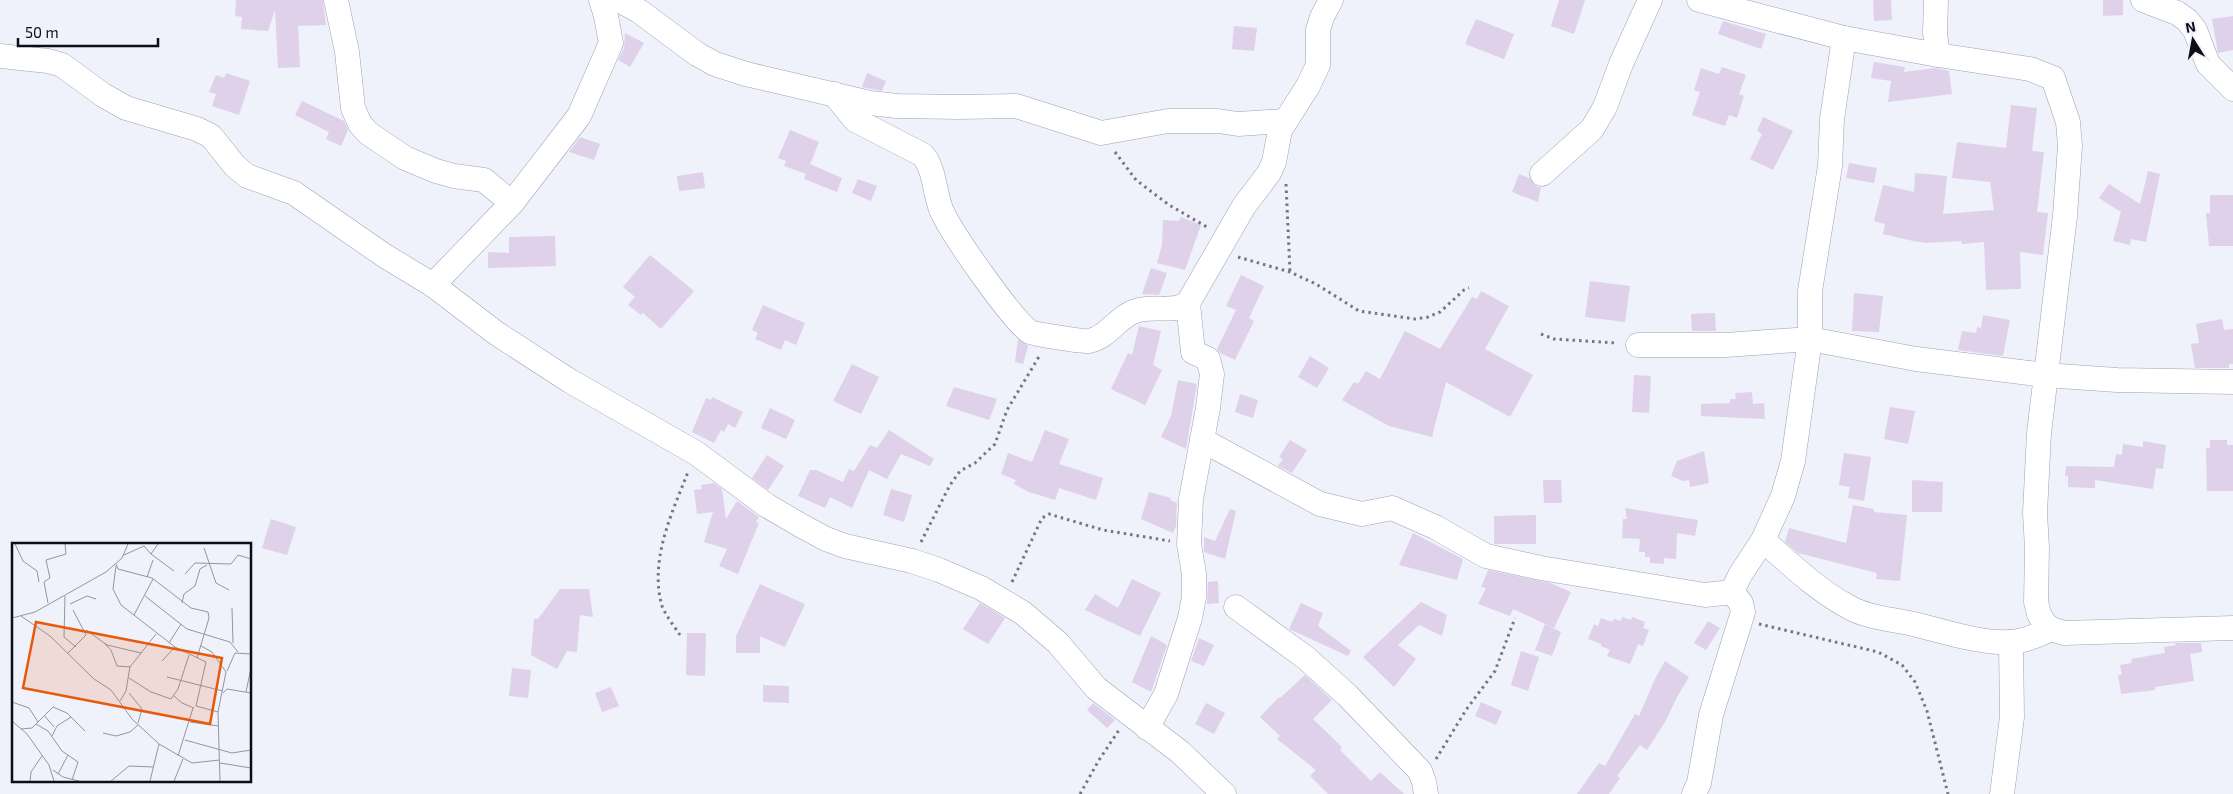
<svg xmlns="http://www.w3.org/2000/svg" width="2233" height="794" font-family="'Exo 2',sans-serif">
  <style>
    .building { fill: #dfd1e9 }
    .lines { fill: none; stroke-linecap: round; stroke-linejoin: round }
    .minor-casing { stroke: #9ea1b9; stroke-width: 25 }
    .path { stroke: #75767f; stroke-width: 3; stroke-dasharray: 2.5 4; stroke-linecap: butt }
    .minor { stroke: #fff; stroke-width: 24 }
    .inset-road { fill: none; stroke: #94969f; stroke-width: 1 }
    .view { fill: #e8590c; fill-opacity: 0.15; stroke: #e8590c; stroke-width: 2.5 }
    .inset-edge { fill: none; stroke: #0c0d15; stroke-width: 2.5 }
  </style>
  <rect width="100%" height="100%" fill="#eff1fb"/>
  <g class="building">
    <path d="M236,0H323L326,25L298,26L300,67L278,68L275,10L268,31L241,29L242,17L235,16Z"/>
    <path d="M1559,0H1585L1574,34L1551,26Z"/>
    <path d="M1873,0H1891L1892,20L1874,21Z"/>
    <path d="M2103,0H2123V15L2103,16Z"/>
    <path d="M2233,16V50L2218,53L2212,19Z"/>
    <path d="M1476,19L1514,34L1504,59L1465,44Z"/>
    <path d="M1723,21L1766,34L1761,49L1718,34Z"/>
    <path d="M1234,26L1257,28L1254,51L1232,49Z"/>
    <path d="M625,33L644,43L630,67L618,60L624,48Z"/>
    <path d="M1874,62L1905,67L1904,72L1935,68L1949,71L1952,94L1888,102L1891,81L1871,78Z"/>
    <path d="M1722,67L1746,75L1739,94L1744,96L1737,118L1729,115L1725,126L1692,115L1700,92L1694,90L1701,68L1719,74Z"/>
    <path d="M226,73L250,81L239,115L212,106L216,94L209,92L216,75L224,78Z"/>
    <path d="M867,73L886,81L882,91L862,87Z"/>
    <path d="M302,101L344,121L348,130L341,146L326,139L329,132L295,115Z"/>
    <path d="M2011,105L2037,108L2032,151L2044,152L2037,212L2048,213L2043,255L2020,252L2021,289L1986,290L1984,242L1962,244L1961,241L1926,243L1913,241L1883,234L1885,224L1874,221L1883,185L1914,192L1915,173L1947,176L1943,214L1994,210L1990,182L1952,178L1957,142L2006,148Z"/>
    <path d="M1763,117L1793,131L1773,170L1750,159L1762,134L1757,131Z"/>
    <path d="M790,130L819,142L806,174L784,166L786,161L778,158Z"/>
    <path d="M580,137L600,144L594,160L569,152Z"/>
    <path d="M1849,163L1877,168L1874,183L1846,178Z"/>
    <path d="M810,164L842,178L837,192L804,179Z"/>
    <path d="M2148,171L2160,174L2146,242L2131,239L2130,245L2113,241L2121,212L2099,198L2109,184L2140,204Z"/>
    <path d="M703,172L705,188L679,191L677,176Z"/>
    <path d="M1519,174L1529,178L1537,187H1541L1538,202L1512,192Z"/>
    <path d="M858,179L877,186L871,201L852,193Z"/>
    <path d="M2210,195H2233V246H2209L2206,213H2210Z"/>
    <path d="M1181,217L1201,225L1185,270L1157,263L1162,245L1163,220L1179,221Z"/>
    <path d="M555,236L556,266L488,268V252L509,253V237Z"/>
    <path d="M650,255L694,291L661,329L643,313L641,315L628,305L635,297L623,287Z"/>
    <path d="M1151,268L1167,273L1159,295L1142,294Z"/>
    <path d="M1241,275L1264,286L1249,318L1254,321L1235,360L1220,353L1217,349L1236,310L1226,306Z"/>
    <path d="M1590,281L1630,286L1625,322L1585,317Z"/>
    <path d="M1481,291L1509,306L1485,349L1533,375L1510,417L1446,382L1432,437L1389,426L1342,400L1354,382L1358,384L1366,371L1380,379L1405,331L1440,349L1472,297L1477,299Z"/>
    <path d="M1854,293L1883,296L1879,332L1852,331Z"/>
    <path d="M763,305L805,323L796,345L785,340L781,350L755,339L758,333L752,330Z"/>
    <path d="M1715,313L1716,331H1692L1691,314Z"/>
    <path d="M1983,315L2010,320L2003,356L1958,350L1962,331L1976,333L1977,327L1981,328Z"/>
    <path d="M2222,319L2224,330L2233,329V364H2229V368H2195L2191,344L2199,343L2196,324Z"/>
    <path d="M1139,326L1161,331L1153,365L1162,370L1145,405L1111,389L1128,353L1132,355Z"/>
    <path d="M1018,339L1028,346L1023,364L1015,362Z"/>
    <path d="M1310,356L1329,368L1317,388L1298,377Z"/>
    <path d="M852,364L879,377L861,414L833,401Z"/>
    <path d="M1634,375L1651,376L1649,413L1632,412Z"/>
    <path d="M1178,380L1197,384L1186,449L1161,437L1171,416Z"/>
    <path d="M954,387L997,399L989,420L946,406Z"/>
    <path d="M1752,392L1753,404L1764,403L1765,419L1701,416V404L1730,403V399H1736L1735,393Z"/>
    <path d="M1240,394L1258,400L1253,418L1235,412Z"/>
    <path d="M712,397L743,412L735,428L728,424L724,432L721,430L714,443L692,432L706,398L711,400Z"/>
    <path d="M1890,407L1915,411L1908,444L1884,439Z"/>
    <path d="M770,408L795,420L786,439L761,428Z"/>
    <path d="M889,430L934,459L930,466L901,454L887,479L869,470L852,508L830,497L825,508L798,496L810,470H816L843,482L849,469L854,471L870,445L877,448Z"/>
    <path d="M1045,430L1069,439L1059,464L1103,478L1096,500L1059,488L1055,500L1029,492L1014,484L1016,480L1001,474L1008,453L1032,462Z"/>
    <path d="M1290,440L1307,450L1292,473L1278,466L1283,459L1279,457Z"/>
    <path d="M2210,440H2227V445H2233V491H2207L2206,448H2210Z"/>
    <path d="M2143,441L2166,445L2163,469L2156,468L2153,489L2095,480V488L2068,487V476H2065L2066,466L2114,467L2116,454L2122,455L2123,444L2143,447Z"/>
    <path d="M1704,451L1709,483L1690,487L1689,480L1683,481L1671,476L1677,461Z"/>
    <path d="M1844,453L1871,457L1864,501L1848,498L1850,487L1839,485Z"/>
    <path d="M767,455L784,466L768,490L752,478Z"/>
    <path d="M1543,480H1561L1562,503H1544Z"/>
    <path d="M1912,480L1943,482L1942,512H1912Z"/>
    <path d="M714,483L722,489L726,519L737,501L759,517L756,522L759,523L738,574L719,566L727,549L704,542L713,512L697,514L694,490L702,489L701,485Z"/>
    <path d="M891,489L912,495L904,522L883,515Z"/>
    <path d="M1149,492L1171,498L1170,500L1177,503L1176,526L1173,533L1141,519Z"/>
    <path d="M1853,505L1874,509V512L1907,515L1900,581L1876,579L1877,573L1798,553L1785,542L1789,528L1846,543Z"/>
    <path d="M1625,508L1698,520L1695,536L1677,533L1676,559L1664,558V564L1650,563V557H1645V552H1639L1640,539L1622,538L1623,519H1627Z"/>
    <path d="M1230,509L1236,511L1225,559L1204,552V537L1215,541Z"/>
    <path d="M1536,515V544H1494V516Z"/>
    <path d="M271,519L296,527L287,555L262,548Z"/>
    <path d="M1413,533L1463,559L1457,580L1399,565Z"/>
    <path d="M1488,570L1550,583L1571,592L1554,628L1513,609L1510,616L1478,604L1486,588L1481,587Z"/>
    <path d="M1132,579L1161,593L1140,636L1085,610L1095,594L1118,608Z"/>
    <path d="M1218,581L1219,603L1207,604L1208,582Z"/>
    <path d="M760,584L805,604L785,647L760,636V653H736V636Z"/>
    <path d="M560,589H589L593,617L580,615L577,652L567,651L557,669L531,655L534,619H538Z"/>
    <path d="M1421,602L1447,615L1442,636L1419,625L1398,645L1416,659L1394,687L1363,657Z"/>
    <path d="M980,603L1005,618L988,644L963,629Z"/>
    <path d="M1301,603L1323,613L1318,626L1351,651L1348,656L1289,629Z"/>
    <path d="M1622,617L1631,620L1632,617L1645,622L1643,628L1649,630L1643,646L1638,644L1630,664L1607,656L1610,650L1601,646V644L1588,639L1594,624L1598,626L1601,618L1612,622L1614,619L1621,621Z"/>
    <path d="M1708,621L1720,628L1706,650L1694,643Z"/>
    <path d="M1545,624L1561,632L1552,656L1535,650Z"/>
    <path d="M687,633H706L705,676L686,675Z"/>
    <path d="M1151,636L1167,645L1151,692L1132,682Z"/>
    <path d="M1199,638L1214,645L1204,666L1191,661Z"/>
    <path d="M2175,643H2201L2202,652L2190,654L2194,681L2155,687V690L2121,694L2118,675H2122L2120,665L2132,663L2131,659L2165,653L2164,647L2176,645Z"/>
    <path d="M1521,651L1539,657L1528,691L1511,685Z"/>
    <path d="M1665,661L1689,677L1677,697L1665,722L1647,750L1640,745L1617,776L1620,778L1609,794H1577L1599,763L1605,766L1635,714L1639,716L1655,679Z"/>
    <path d="M512,668L531,670L528,698L509,696Z"/>
    <path d="M1305,675L1332,700L1313,719L1342,747L1340,750L1371,781L1380,772L1404,794H1328L1310,776L1316,770L1277,739L1280,736L1260,717L1279,697L1280,698Z"/>
    <path d="M763,685L789,686V703L763,702Z"/>
    <path d="M611,687L619,706L602,712L595,693Z"/>
    <path d="M1481,702L1502,711L1496,725L1475,716Z"/>
    <path d="M1093,703L1115,720L1107,728L1087,710Z"/>
    <path d="M1206,703L1225,713L1214,734L1195,724Z"/>
  </g>
  <g class="lines">
    <g class="minor-casing">
      <g id="minor">
        <path d="M336,0L347,52L353,108L360,124L368,133L405,158L436,171L454,176L484,180L512,203"/>
        <path d="M619,0L639,11L697,54L715,64L746,74L870,103L897,106L959,107L1016,106L1101,133L1168,121H1218L1238,124L1284,121"/>
        <path d="M1699,0L1844,38L1938,55L2030,69L2053,78L2068,122L2070,146L2065,216L2039,433L2035,513L2037,548L2036,602L2039,614L2044,623L2051,629L2064,633L2233,628"/>
        <path d="M1936,0L1935,33L1938,55"/>
        <path d="M2143,0L2177,13L2187,20L2195,30L2208,64L2233,89"/>
        <path d="M0,56L48,61L62,65L103,95L126,108L197,129L211,136L235,166L247,176L294,193L385,256L433,285L496,333L570,381L696,453L766,505L800,525L826,539L845,546L912,561L939,570L981,588L1023,613L1058,643L1096,688L1180,752L1224,794"/>
        <path d="M834,94L855,120L923,155C935,170 934,191 941,209C949,230 1012,320 1030,332C1034,334 1084,342 1089,341C1108,337 1116,319 1133,312C1151,304 1173,314 1188,303L1244,206L1269,173L1274,162L1280,130L1308,86L1318,65V30L1322,17L1331,0"/>
        <path d="M1542,174L1592,129L1605,107L1621,64L1650,0"/>
        <path d="M433,285L512,203L579,116L611,43L606,16L601,0"/>
        <path d="M1638,345H1726L1810,339L1916,359L2045,375L2117,380L2233,382"/>
        <path d="M1202,440L1320,504L1362,514L1392,508L1435,527L1486,556L1541,568L1705,595L1732,592L1740,575L1763,540L1783,496L1793,461L1810,339V291L1830,166L1832,119L1844,38"/>
        <path d="M1763,540C1789,563 1816,589 1847,606C1865,617 1889,619 1909,623C1940,630 1979,644 2011,642C2024,641 2039,635 2051,629"/>
        <path d="M1236,607L1306,658L1347,695L1420,771L1424,782L1426,794"/>
        <path d="M1147,728L1166,694L1190,618L1194,597V574L1189,544L1191,499L1208,408L1212,374L1208,359L1193,352L1188,303"/>
        <path d="M1694,794L1699,783L1711,715L1743,612L1741,603L1732,592"/>
        <path d="M2002,794L2012,717L2011,642"/>
      </g>
    </g>
    <g class="path">
      <path d="M1115,152L1136,180L1169,205L1207,227"/>
      <path d="M1286,184L1290,272"/>
      <path d="M1238,257L1290,272L1316,284L1359,311L1415,319L1428,317L1440,312L1464,290L1469,288"/>
      <path d="M1541,334L1554,339L1617,343"/>
      <path d="M921,542L950,485L960,471L975,463L995,444L1007,410L1040,355"/>
      <path d="M1012,582L1042,518L1049,514L1103,530L1170,541"/>
      <path d="M1759,624L1878,652L1902,665L1915,682L1927,711L1948,794"/>
      <path d="M680,635C674,626 666,616 662,606C649,560 672,513 688,472"/>
      <path d="M1436,759L1466,710L1495,671L1515,618"/>
      <path d="M1080,794L1099,760L1119,730"/>
    </g>
    <use href="#minor" class="minor"/>
  </g>
  <g transform="translate(12 543)">
    <rect width="239" height="239" fill="#eff1fb"/>
    <path class="inset-road" d="M3,1L11,18L25,28L27,39M146,1L139,11L162,28M192,5L204,40L217,47M112,12L132,3L139,11M104,21L106,26L140,35L179,65L196,69L197,75L185,115M104,23L101,46L109,62L163,104L194,119L184,163L206,169L208,238M173,31L183,20L219,21L226,12L239,16M135,34L141,17M53,53L52,94L64,104M133,53L175,86L218,99L226,109M36,60L32,39L38,35L34,17L54,11L53,1M170,60L172,51L183,43L188,26L195,22M58,61L75,53L84,56M220,65L221,100M122,72L141,36M9,73L38,93L82,136L99,147L120,176L147,201L180,220L208,217M0,75L23,69L94,29L110,15L116,1M74,87L95,102L129,110M92,100L99,107L105,123L118,124L144,91M157,100L169,81M189,103L200,109L214,129L206,169M56,110L74,92L61,67M150,118L163,104M215,128L223,110L239,111M155,134L211,148M117,135L139,149L159,156L166,146L177,112M234,149L239,125M117,150L130,166L126,180M211,150L215,146L239,150M162,153L170,160L182,165M108,158L114,148L118,123M0,159L17,165L26,179M32,172L42,184M0,178L15,191L37,222L42,238M178,179L207,183M24,181L36,188L50,208L66,219L60,237M9,186L20,185L41,164L55,170L73,188M91,190L104,193L118,189L126,182M40,193L45,183L59,174M173,197L220,210L239,207M166,213L181,165M208,220L239,225M41,227L51,234L67,238M46,231L56,212M18,238L19,229L30,213M99,238L117,223L141,224M138,238L147,201M162,238L171,216"/>
    <path class="view" d="M24,79L210,115L198,181L11,145Z"/>
    <rect width="239" height="239" class="inset-edge"/>
  </g>
  <g transform="translate(2193 40) rotate(349)" stroke="#eff1fb" stroke-width="4" paint-order="stroke">
  <path d="M0-4L9 19L0 12L-9 19Z" fill="#0c0d15"/>
  <text y="-8" font-size="14" font-weight="bold" text-anchor="middle" fill="#0c0d15">N</text>
  </g>
  <path d="M18 38v8h140v-8" fill="none" stroke="#0c0d15" stroke-width="2.5"/>
  <text x="25" y="38" font-size="15" fill="#0c0d15" stroke="#eff1fb" stroke-width="4" paint-order="stroke">50 m</text>
</svg>
